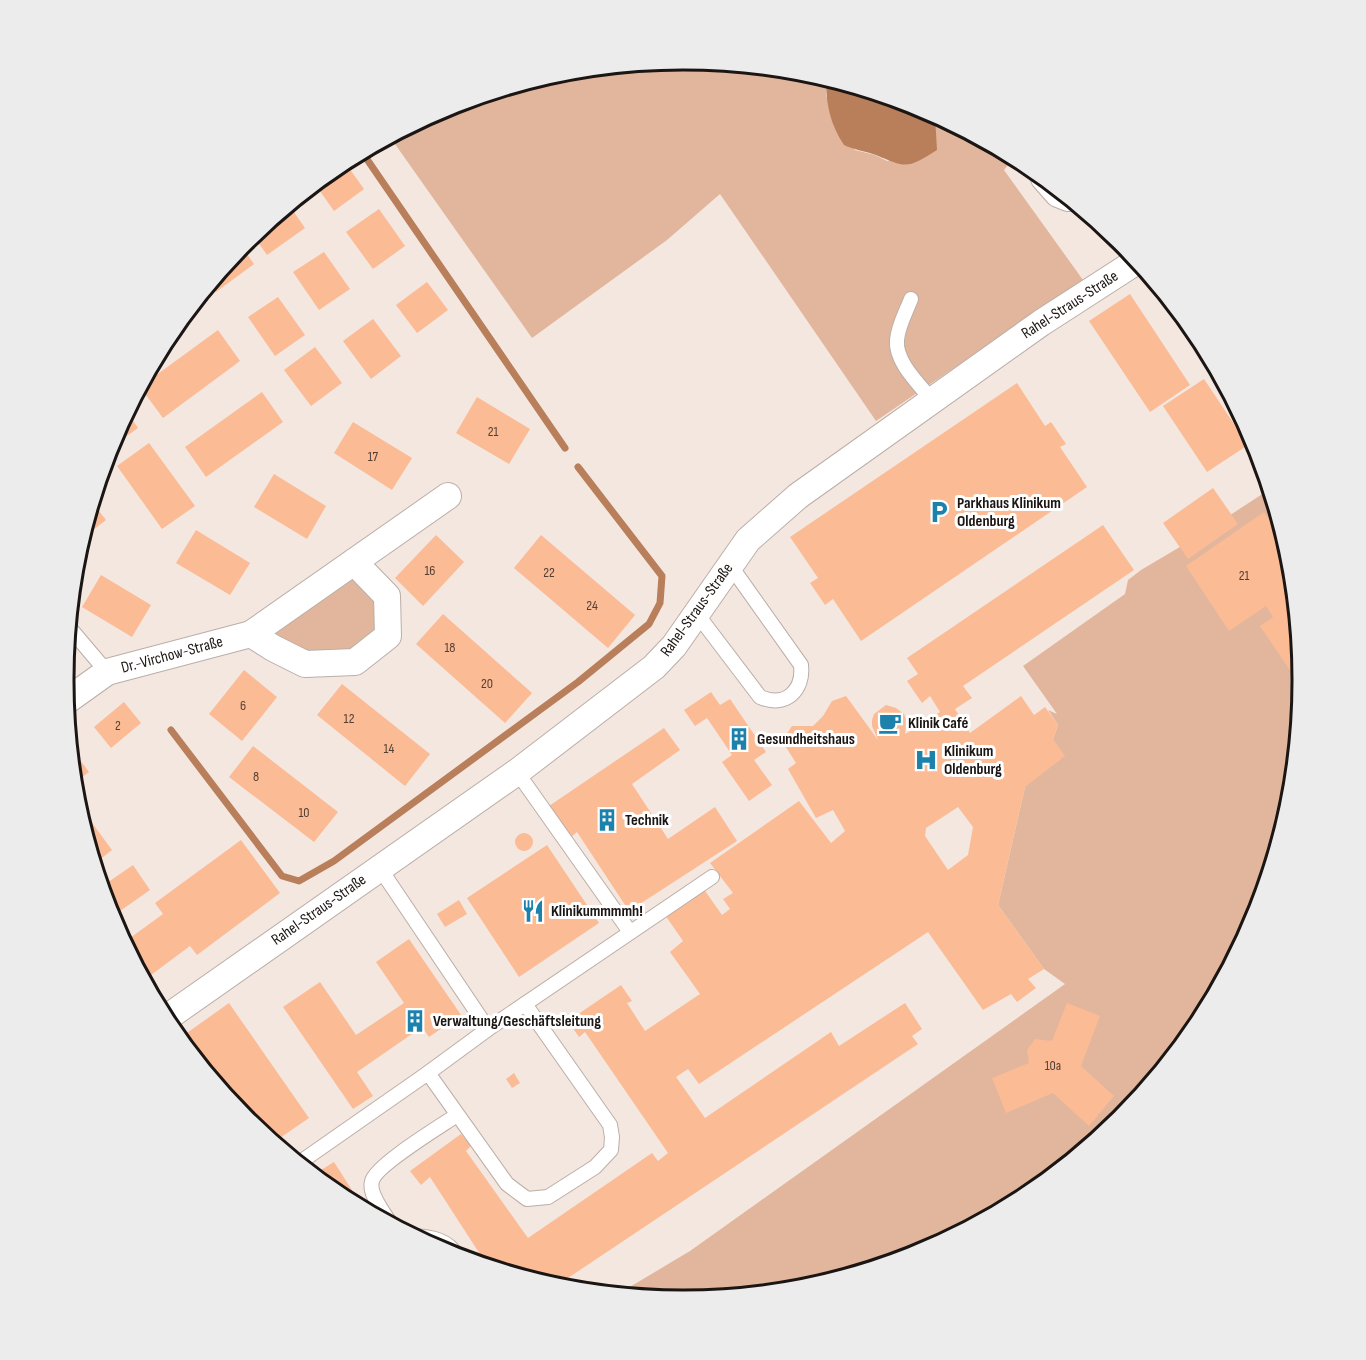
<svg xmlns="http://www.w3.org/2000/svg" width="1366" height="1360" font-family="'Sofia Sans Condensed',sans-serif">
  <style>
    .green { fill: #e2b69d }
    .water { fill: #b97e5a }
    .lines { fill: none; stroke-linecap: round; stroke-linejoin: round }
    .stream { stroke: #b97e5a; stroke-width: 7 }
    .building { fill: #fbbb95; fill-rule: evenodd }
    .lane-casing { stroke: #bbaea7; stroke-width: 16 }
    .street-casing { stroke: #bbaea7; stroke-width: 28 }
    .lane { stroke: #fff; stroke-width: 14 }
    .street { stroke: #fff; stroke-width: 26 }
    .labels { text-anchor: middle; dominant-baseline: central; stroke-width: 6; stroke-linejoin: round; paint-order: stroke }
    .number-label { font-size: 14px; fill: #533f34 }
    .street-label { font-size: 16px; fill: #1b1614; stroke: #fff }
    .poi-label { font-size: 16px; font-weight: bold; fill: #1b1614; stroke: #fff; text-anchor: start }
    .rim { fill: none; stroke: #1b1614; stroke-width: 3 }
  </style>
  <rect width="100%" height="100%" fill="#f4e7e0"/>
  <g class="green">
    <path d="M683,60L804,72L826,79V96L855,150L875,155L887,161L936,150L935,115L1014,157L1004,170L1083,280L876,421L720,194L667,240L532,338L390,137L446,107L562,72Z"/>
    <path d="M1270,489L1291,559L1303,680L1291,801L1256,918L1198,1025L1121,1119L1027,1196L920,1253L804,1288L683,1300L618,1294L690,1251L1065,984L1044,969L998,905L1025,787L1053,739L1058,725L1048,710L1057,714L1023,666L1125,594L1128,580L1141,570L1195,538Z"/>
    <path d="M354,562L387,596L388,636L355,662L305,664L251,634Z"/>
  </g>
  <path class="water" d="M826,79L921,107L935,115L937,150C907,169 907,168 876,155C866,151 854,150 844,145C830,124 826,104 826,79Z"/>
  <g class="lines">
    <g class="stream">
      <path d="M362,152L565,448"/>
      <path d="M171,730L282,876L299,881L334,861L578,682L649,624L660,603L662,576L578,467"/>
    </g>
  </g>
  <g class="building">
    <path d="M344,161L364,189L334,211L315,184Z"/>
    <path d="M289,205L305,228L267,255L253,235Z"/>
    <path d="M379,209L405,246L373,269L346,232Z"/>
    <path d="M241,246L254,264L216,292L210,284Z"/>
    <path d="M324,252L350,289L319,310L293,272Z"/>
    <path d="M427,282L448,310L417,333L396,305Z"/>
    <path d="M1130,294L1190,385L1150,412L1089,321Z"/>
    <path d="M278,297L305,335L275,356L248,317Z"/>
    <path d="M373,319L401,356L371,379L343,341Z"/>
    <path d="M218,330L240,361L163,418L140,387Z"/>
    <path d="M315,347L342,383L311,406L284,370Z"/>
    <path d="M1204,379L1248,445L1207,472L1163,406Z"/>
    <path d="M1017,383L1045,426L1051,422L1066,444L1060,447L1087,487L861,641L833,599L825,605L810,583L818,578L790,537Z"/>
    <path d="M262,392L283,422L206,477L185,447Z"/>
    <path d="M477,397L530,429L509,464L456,433Z"/>
    <path d="M127,412L138,428L108,449L110,442Z"/>
    <path d="M353,422L412,458L392,490L334,453Z"/>
    <path d="M149,443L195,506L162,529L117,466Z"/>
    <path d="M274,474L326,506L307,539L254,507Z"/>
    <path d="M1213,488L1238,524L1188,559L1163,523Z"/>
    <path d="M92,502L106,520L81,539L86,521Z"/>
    <path d="M1264,512L1287,545L1291,559L1294,585L1290,587L1295,594L1302,688L1260,626L1273,617L1266,606L1229,631L1186,566Z"/>
    <path d="M1103,525L1134,570L963,686L972,698L955,709L970,733L1021,696L1034,715L1045,707L1058,725L1053,739L1065,756L1025,787L998,905L1044,969L1028,979L1036,988L1017,1002L1011,994L983,1010L928,932L699,1084L688,1069L676,1077L705,1118L831,1032L839,1046L905,1003L922,1029L912,1036L918,1044L556,1286L487,1265L430,1177L421,1185L410,1171L461,1134L471,1146L466,1151L528,1238L652,1153L658,1161L668,1153L585,1032L579,1037L568,1021L621,985L632,1001L627,1003L645,1031L700,994L670,952L683,941L665,915L703,888L722,915L730,909L723,899L733,893L710,863L799,801L831,843L845,831L833,810L816,818L788,769L796,763L782,741L792,726H813L823,716L832,701L846,696L878,740L872,726V720L874,714L886,705L896,708L904,714L907,721L905,734L919,726L940,712L930,696L922,703L907,681L918,674L907,658ZM958,807L973,827L968,855L948,870L925,836L926,828Z"/>
    <path d="M196,530L250,563L230,595L176,563Z"/>
    <path d="M436,535L464,562L423,606L395,578Z"/>
    <path d="M541,535L635,615L608,648L514,568Z"/>
    <path d="M101,575L151,605L132,637L82,607Z"/>
    <path d="M443,614L532,693L505,723L416,644Z"/>
    <path d="M244,670L277,697L242,741L209,714Z"/>
    <path d="M342,684L430,754L405,786L317,715Z"/>
    <path d="M711,692L720,705L730,699L766,752L754,760L772,785L749,801L722,762L732,755L707,718L695,726L684,710Z"/>
    <path d="M124,702L141,723L111,748L94,727Z"/>
    <path d="M664,728L680,750L632,784L668,839L715,807L737,841L629,911L577,832L570,838L549,806Z"/>
    <path d="M69,745L89,772L73,784L70,749Z"/>
    <path d="M253,746L338,812L314,842L229,777Z"/>
    <path d="M84,812L112,850L94,864L79,815Z"/>
    <circle cx="524" cy="842" r="9"/>
    <path d="M241,840L280,893L197,955L190,946L151,975L126,941L163,914L155,903Z"/>
    <path d="M547,845L599,923L519,977L467,898Z"/>
    <path d="M133,865L150,890L110,918L101,887Z"/>
    <path d="M459,900L467,914L445,927L437,914Z"/>
    <path d="M409,939L461,1015L429,1037L422,1027L357,1072L373,1096L353,1109L283,1007L320,982L356,1035L404,1003L376,962Z"/>
    <path d="M229,1003L309,1118L274,1142L244,1118L184,1035Z"/>
    <path d="M1067,1003L1100,1016L1081,1066L1114,1096L1089,1126L1053,1093L1006,1113L992,1078L1029,1063L1027,1050L1035,1039L1052,1041Z"/>
    <path d="M514,1073L520,1083L512,1088L506,1079Z"/>
    <path d="M334,1162L364,1209L338,1195L313,1175Z"/>
  </g>
  <g class="lines">
    <g class="lane-casing">
      <g id="lane">
        <path d="M911,299C906,312 898,326 897,340C895,362 919,384 932,400"/>
        <path d="M697,614L760,697C785,708 804,691 801,665L730,565"/>
        <path d="M68,626L107,672"/>
        <path d="M517,772L630,932"/>
        <path d="M379,867L488,1029"/>
        <path d="M428,1073L507,1184L527,1199L548,1197L595,1167L611,1150L612,1137L610,1125L525,1004"/>
        <path d="M299,1163L428,1073L488,1029L712,877"/>
        <path d="M391,1224C384,1213 368,1194 372,1181C376,1165 441,1126 457,1115"/>
        <path d="M415,1236C431,1237 449,1240 457,1256"/>
      </g>
    </g>
    <g class="street-casing">
      <g id="street">
        <path d="M1044,178L1058,194L1068,198"/>
        <path d="M251,634L273,648L305,664L355,662L388,636L387,596L354,562"/>
        <path d="M65,702L107,672L251,634L448,496"/>
        <path d="M165,1019L517,772L654,667L674,646L748,540L798,496L1041,323L1137,261"/>
      </g>
    </g>
    <use href="#lane" class="lane"/>
    <use href="#street" class="street"/>
  </g>
  <defs>
    <g id="parking-bare" transform="scale(1.8)"><path d="M-3.5-5.5H1a3.5 3.5 0 0 1 0 7H-1V5.5H-3.5ZM-1-3.4V-.6H.8a1.4 1.4 0 0 0 0-2.8Z" fill="#1c82ac" stroke="#fff" stroke-width="2.5" paint-order="stroke"/></g>
    <g id="cafe-bare" transform="scale(1.8)"><path d="M-5.5-4.5H6V0H3Q3 3.5 0 3.5H-2.5Q-5.5 3.5-5.5 0ZM3-3.2v2h1.7v-2ZM-6 4.5H4V6H-6Z" fill="#1c82ac" stroke="#fff" stroke-width="2.5" paint-order="stroke"/></g>
    <g id="building-bare" transform="scale(1.8)"><path d="M-4-6H4V6H1V3H-1V6H-4ZM-2.5-4.3h1.7v1.8h-1.7ZM.8-4.3h1.7v1.8H.8ZM-2.5-1h1.7V.8h-1.7ZM.8-1h1.7V.8H.8Z" fill="#1c82ac" stroke="#fff" stroke-width="2.5" paint-order="stroke"/></g>
    <g id="hospital-bare" transform="scale(1.8)"><path d="M-5-5h3v3.5h4V-5h3V5h-3V1.5h-4V5h-3Z" fill="#1c82ac" stroke="#fff" stroke-width="2.5" paint-order="stroke"/></g>
    <g id="restaurant-bare" transform="scale(1.8)"><path d="M-5-6h1v4h1v-4h1v4h1v-4h1v5L-1.5 .5V6h-2V.5L-5-1ZM5-6V6H3V1.5H1.5Q1.5-4 5-6Z" fill="#1c82ac" stroke="#fff" stroke-width="2.5" paint-order="stroke"/></g>
  </defs>
  <g fill-rule="evenodd">
    <use href="#parking-bare" x="939" y="512"/>
    <use href="#cafe-bare" x="890" y="723"/>
    <use href="#building-bare" x="739" y="739"/>
    <use href="#hospital-bare" x="926" y="760"/>
    <use href="#building-bare" x="607" y="820"/>
    <use href="#restaurant-bare" x="533" y="911"/>
    <use href="#building-bare" x="415" y="1021"/>
  </g>
  <g class="labels">
    <g class="number-label">
      <text x="493" y="431">21</text>
      <text x="373" y="456">17</text>
      <text x="430" y="570">16</text>
      <text x="549" y="572">22</text>
      <text x="1244" y="575">21</text>
      <text x="592" y="605">24</text>
      <text x="450" y="647">18</text>
      <text x="487" y="683">20</text>
      <text x="243" y="705">6</text>
      <text x="349" y="718">12</text>
      <text x="118" y="725">2</text>
      <text x="389" y="748">14</text>
      <text x="256" y="776">8</text>
      <text x="304" y="812">10</text>
      <text x="1053" y="1065">10a</text>
    </g>
    <g class="street-label">
      <text transform="translate(1070 305) rotate(-33)">Rahel-Straus-Straße</text>
      <text transform="translate(697 610) rotate(-54)">Rahel-Straus-Straße</text>
      <text transform="translate(172 655) rotate(-15)">Dr.-Virchow-Straße</text>
      <text transform="translate(319 910) rotate(-35)">Rahel-Straus-Straße</text>
    </g>
    <g class="poi-label">
      <text x="957" y="503">Parkhaus Klinikum<tspan x="957" dy="18">Oldenburg</tspan></text>
      <text x="908" y="723">Klinik Café</text>
      <text x="757" y="739">Gesundheitshaus</text>
      <text x="944" y="751">Klinikum<tspan x="944" dy="18">Oldenburg</tspan></text>
      <text x="625" y="820">Technik</text>
      <text x="551" y="911">Klinikummmmh!</text>
      <text x="433" y="1021">Verwaltung/Geschäftsleitung</text>
    </g>
  </g>
  <path d="M0 0H1366V1360H0ZM683 70H683A609 609 0 0 1 1292 679V681A609 609 0 0 1 683 1290H683A609 609 0 0 1 74 681V679A609 609 0 0 1 683 70Z" fill="#edecec" fill-rule="evenodd"/>
  <path class="rim" d="M683 70H683A609 609 0 0 1 1292 679V681A609 609 0 0 1 683 1290H683A609 609 0 0 1 74 681V679A609 609 0 0 1 683 70Z"/>
</svg>
